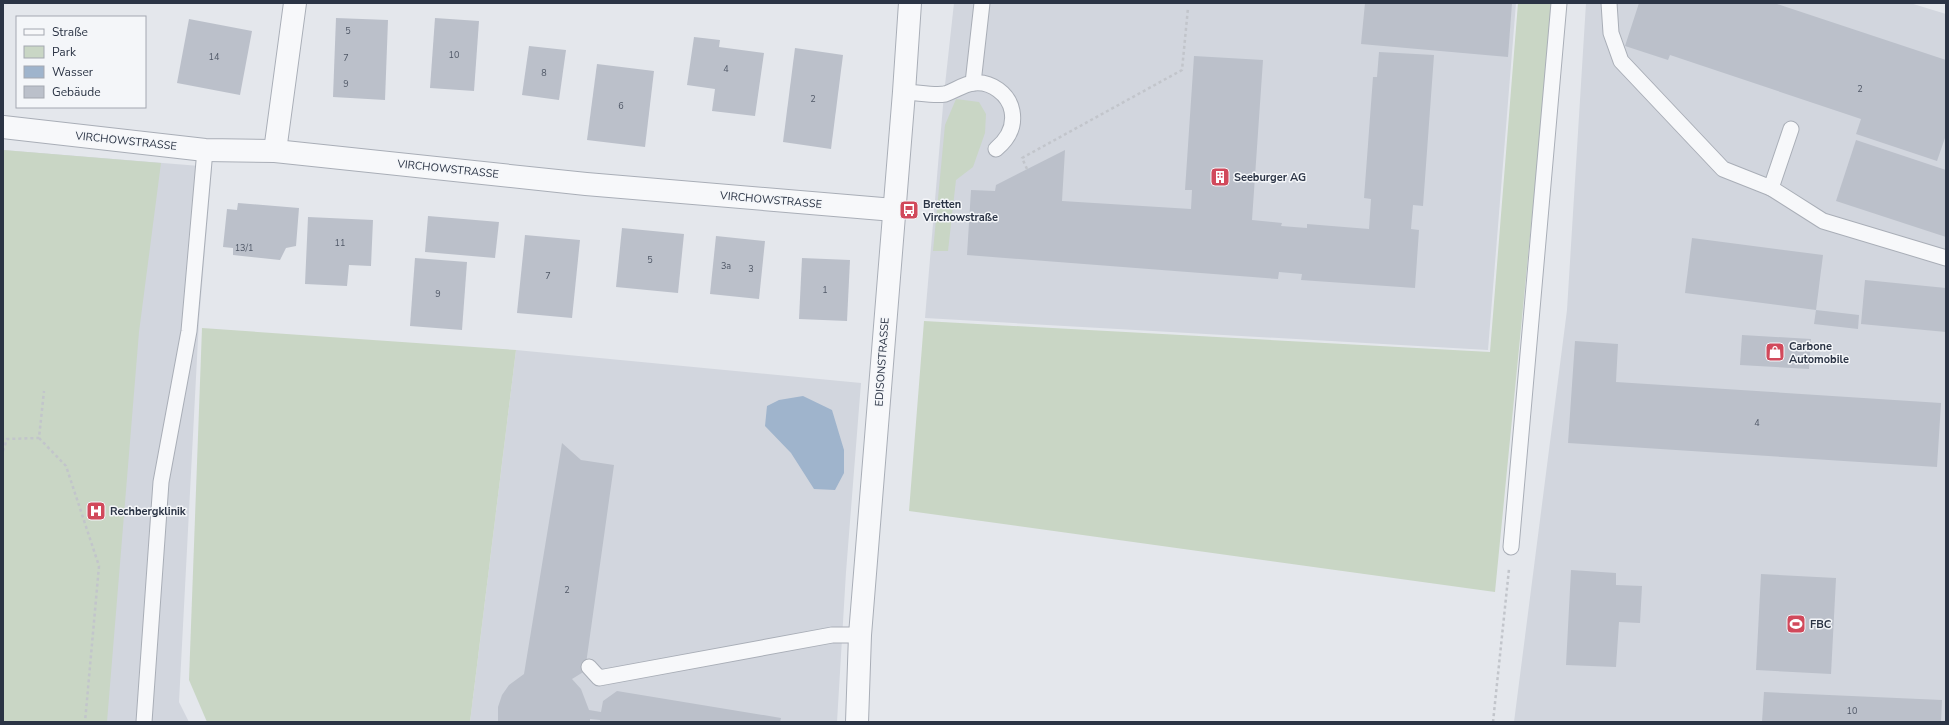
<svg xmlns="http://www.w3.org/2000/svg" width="1949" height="725" font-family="'Nunito Sans',sans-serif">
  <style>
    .built { fill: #d2d6de }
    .green { fill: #c9d6c5 }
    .water { fill: #9fb4cc }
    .building { fill: #bbc0ca }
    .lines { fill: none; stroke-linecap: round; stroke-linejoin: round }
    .lane-casing { stroke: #a9aeb7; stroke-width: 17 }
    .street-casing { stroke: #a9aeb7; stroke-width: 24 }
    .path { stroke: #c2c5cb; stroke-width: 2.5; stroke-dasharray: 3 3; stroke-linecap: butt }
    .lane { stroke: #f7f8fa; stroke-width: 15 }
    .street { stroke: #f7f8fa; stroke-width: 22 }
    .labels { text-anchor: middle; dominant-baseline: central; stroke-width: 3; stroke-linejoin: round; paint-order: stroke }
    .number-label { font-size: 9px; fill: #4f5766 }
    .street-label { font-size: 11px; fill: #2b3445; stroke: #f4f6f9 }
    .poi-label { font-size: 11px; font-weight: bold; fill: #2b3445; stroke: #f4f6f9; text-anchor: start }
  </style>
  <rect width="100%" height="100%" fill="#e4e7ec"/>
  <g class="built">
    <path d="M954,3H1516L1488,350L925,318L944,94Z"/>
    <path d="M1586,3H1910L1946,14V722H1514L1567,310Z"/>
    <path d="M3,150L212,167L199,320L179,702L189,722H3Z"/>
    <path d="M516,350L861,383L846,572L837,722H470Z"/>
  </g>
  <g class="green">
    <path d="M1518,3H1553L1495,592L909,511L924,321L1490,352Z"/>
    <path d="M956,99L979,102L986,114L985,133L973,167L956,180L948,251H933L945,125Z"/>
    <path d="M3,150L161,163L139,332L107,722H3Z"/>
    <path d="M202,328L516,350L470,722H207L189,680Z"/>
  </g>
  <path class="water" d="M803,396L832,410L844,450V473L835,490L814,489L791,453L765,426L767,406L779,400Z"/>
  <g class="building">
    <path d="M1365,3H1512L1508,57L1361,44Z"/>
    <path d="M1639,3H1774L1946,60V135L1937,161L1856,134L1861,119L1670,55L1668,60L1625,46Z"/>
    <path d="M336,18L388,20L385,100L333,97Z"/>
    <path d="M435,18L479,21L474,91L430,88Z"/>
    <path d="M189,19L252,31L240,95L177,83Z"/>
    <path d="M694,37L720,40L719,47L764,53L755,116L712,111L715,89L687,85Z"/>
    <path d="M529,46L566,50L559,100L522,95Z"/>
    <path d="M795,48L843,55L831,149L783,142Z"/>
    <path d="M1379,52L1434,55L1423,206L1413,205L1411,229L1419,230L1415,288L1301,280L1302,274L1279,272L1278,279L967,255L971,190L995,191L996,185L1065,150L1062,201L1191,209L1192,190H1185L1194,56L1263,60L1252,220L1282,223L1281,226L1307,228V224L1369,229L1371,199L1364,198L1373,77H1377Z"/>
    <path d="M597,64L654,71L645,147L587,140Z"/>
    <path d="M1856,140L1946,170V237L1836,201Z"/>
    <path d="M238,203L299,208L296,246L286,248L280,260L233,255V248L223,247L227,209L237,210Z"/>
    <path d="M428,216L499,222L495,258L425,252Z"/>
    <path d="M308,217L373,220L371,266L349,265L347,286L305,284Z"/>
    <path d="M622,228L684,234L678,293L616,287Z"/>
    <path d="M525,235L580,240L572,318L517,313Z"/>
    <path d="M716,236L765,241L759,299L710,294Z"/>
    <path d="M1692,238L1823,255L1816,310L1685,293Z"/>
    <path d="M415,258L467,262L462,330L410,326Z"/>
    <path d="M802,258L850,260L847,321L799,319Z"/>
    <path d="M1865,280L1946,288V332L1861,324Z"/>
    <path d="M1816,310L1859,315L1858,329L1814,324Z"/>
    <path d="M1742,335L1811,339L1809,369L1740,365Z"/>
    <path d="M1575,341L1618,344L1616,382L1941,403L1937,467L1568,443Z"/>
    <path d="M562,443L581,460L614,465L585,671L572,679L581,689L589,710L601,712L603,701L617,691L781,718L780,722H600V720L590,719V722H498V707L502,695L509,685L524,674Z"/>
    <path d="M1571,570L1616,573V585L1642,586L1640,623L1619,622L1616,667L1566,665Z"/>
    <path d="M1761,574L1836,578L1831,674L1756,670Z"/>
    <path d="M1764,692L1942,700L1941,722H1762Z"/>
  </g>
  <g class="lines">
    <g class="lane-casing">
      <g id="lane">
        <path d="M1609,3L1611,33L1621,61L1723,169L1771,188L1791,129"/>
        <path d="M973,83L982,3"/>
        <path d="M904,92C916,92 933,96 945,94C955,91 963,84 974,83C991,81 1009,94 1012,111C1015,127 1008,139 996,149"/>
        <path d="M1771,188L1823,221L1946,258"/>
        <path d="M1511,547L1559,3"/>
        <path d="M589,667L599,678L832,635H860"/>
        <path d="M144,722L161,482L189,331L205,150"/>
      </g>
    </g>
    <g class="street-casing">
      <g id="street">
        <path d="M3,127L205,150L275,151L586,184L894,210"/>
        <path d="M275,151L295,3"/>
        <path d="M857,722L860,635L904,92L910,3"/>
      </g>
    </g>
    <g class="path">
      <path d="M1027,169L1022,158L1182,70L1188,8"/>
      <path d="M39,438L66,466L99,566L85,722"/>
      <path d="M3,451L7,439L39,438L44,391"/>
      <path d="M1493,722L1509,569"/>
    </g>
    <use href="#lane" class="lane"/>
    <use href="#street" class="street"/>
  </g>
  <defs>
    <g id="building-square" transform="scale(1)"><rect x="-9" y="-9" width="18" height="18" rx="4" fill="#d1495b" stroke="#f4f6f9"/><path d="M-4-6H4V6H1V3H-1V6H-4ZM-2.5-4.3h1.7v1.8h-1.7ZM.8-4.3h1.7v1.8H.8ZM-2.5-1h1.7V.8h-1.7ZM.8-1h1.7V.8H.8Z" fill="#fff"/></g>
    <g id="bus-square" transform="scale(1)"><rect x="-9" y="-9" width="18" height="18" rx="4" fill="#d1495b" stroke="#f4f6f9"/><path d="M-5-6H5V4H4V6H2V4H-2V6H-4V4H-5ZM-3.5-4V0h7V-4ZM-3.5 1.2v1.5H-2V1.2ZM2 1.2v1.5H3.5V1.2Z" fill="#fff"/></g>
    <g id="shop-square" transform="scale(1)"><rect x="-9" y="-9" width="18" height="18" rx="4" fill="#d1495b" stroke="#f4f6f9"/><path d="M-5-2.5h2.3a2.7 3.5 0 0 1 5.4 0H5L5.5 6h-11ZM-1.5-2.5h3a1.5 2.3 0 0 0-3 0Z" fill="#fff"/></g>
    <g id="hospital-square" transform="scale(1)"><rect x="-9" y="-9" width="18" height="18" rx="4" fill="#d1495b" stroke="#f4f6f9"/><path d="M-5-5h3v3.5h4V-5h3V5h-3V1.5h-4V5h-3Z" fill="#fff"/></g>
    <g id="stadium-square" transform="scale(1)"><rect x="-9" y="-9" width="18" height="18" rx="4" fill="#d1495b" stroke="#f4f6f9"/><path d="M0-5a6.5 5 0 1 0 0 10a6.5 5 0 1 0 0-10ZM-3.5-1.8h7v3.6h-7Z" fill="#fff"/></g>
  </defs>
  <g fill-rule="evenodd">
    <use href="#building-square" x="1220" y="177"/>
    <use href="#bus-square" x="909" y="210"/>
    <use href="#shop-square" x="1775" y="352"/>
    <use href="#hospital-square" x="96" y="511"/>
    <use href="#stadium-square" x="1796" y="624"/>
  </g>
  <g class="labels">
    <g class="number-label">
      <text x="348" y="31">5</text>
      <text x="454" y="55">10</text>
      <text x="214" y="57">14</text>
      <text x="346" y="58">7</text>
      <text x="726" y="69">4</text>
      <text x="544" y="73">8</text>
      <text x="346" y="84">9</text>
      <text x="1860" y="89">2</text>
      <text x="813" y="99">2</text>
      <text x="621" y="106">6</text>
      <text x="340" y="243">11</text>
      <text x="244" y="248">13/1</text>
      <text x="650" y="260">5</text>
      <text x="726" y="266">3a</text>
      <text x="751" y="269">3</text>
      <text x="548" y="276">7</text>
      <text x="825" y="290">1</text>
      <text x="438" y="294">9</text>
      <text x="1757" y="423">4</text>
      <text x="567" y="590">2</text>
      <text x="1852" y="711">10</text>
    </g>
    <g class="street-label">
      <text transform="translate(126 141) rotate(6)">VIRCHOWSTRASSE</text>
      <text transform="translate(448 169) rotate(6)">VIRCHOWSTRASSE</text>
      <text transform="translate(771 200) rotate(5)">VIRCHOWSTRASSE</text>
      <text transform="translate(882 362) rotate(-86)">EDISONSTRASSE</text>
    </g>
    <g class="poi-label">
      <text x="1234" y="177">Seeburger AG</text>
      <text x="923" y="204">Bretten<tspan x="923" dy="13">Virchowstraße</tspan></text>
      <text x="1789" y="346">Carbone<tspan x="1789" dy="13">Automobile</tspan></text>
      <text x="110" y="511">Rechbergklinik</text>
      <text x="1810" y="624">FBC</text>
    </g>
  </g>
  <rect width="1949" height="725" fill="none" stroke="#2b3445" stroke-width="8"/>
  <rect x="16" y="16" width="130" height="92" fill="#f4f6f9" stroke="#a4a8b1"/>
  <rect x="24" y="29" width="20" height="6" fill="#f7f8fa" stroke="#a4a8b1"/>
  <text x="52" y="36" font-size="12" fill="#2b3445">Straße</text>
  <rect x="24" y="46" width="20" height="12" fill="#c9d6c5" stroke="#a4a8b1"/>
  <text x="52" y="56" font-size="12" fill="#2b3445">Park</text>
  <rect x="24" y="66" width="20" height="12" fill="#9fb4cc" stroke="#a4a8b1"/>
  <text x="52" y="76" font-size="12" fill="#2b3445">Wasser</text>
  <rect x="24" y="86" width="20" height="12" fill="#bbc0ca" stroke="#a4a8b1"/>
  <text x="52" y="96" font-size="12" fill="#2b3445">Gebäude</text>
</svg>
